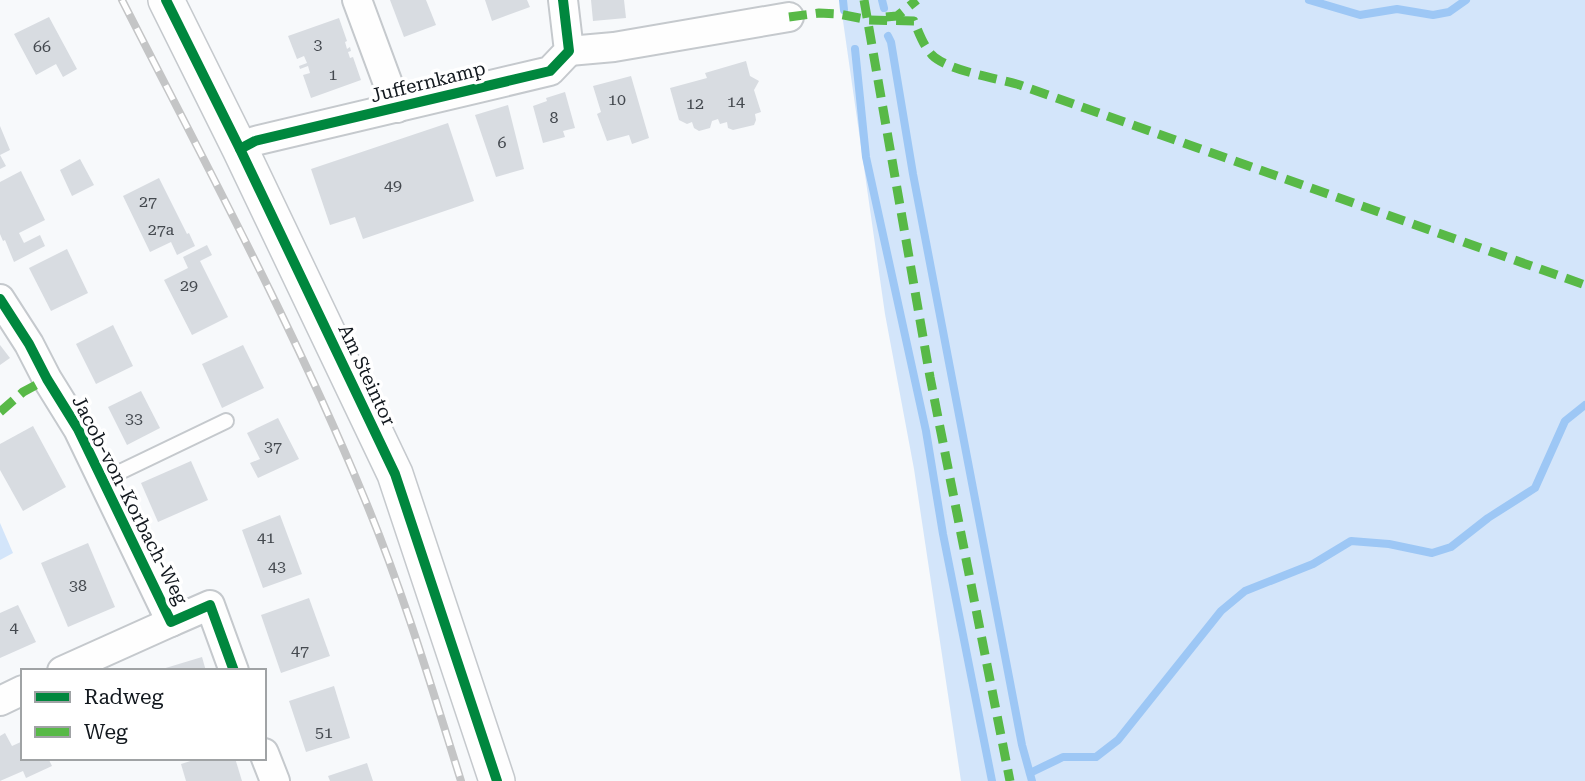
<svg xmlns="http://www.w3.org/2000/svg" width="1585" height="781" font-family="'Roboto Serif',serif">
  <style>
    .green { fill: #d3e5fa }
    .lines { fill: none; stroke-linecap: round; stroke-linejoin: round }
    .stream { stroke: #9dc7f5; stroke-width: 8 }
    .building { fill: #d8dce1 }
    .service-casing { stroke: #c5c9cd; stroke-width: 18 }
    .minor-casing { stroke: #c5c9cd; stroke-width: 32 }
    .tertiary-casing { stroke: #c5c9cd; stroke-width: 38 }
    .service { stroke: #fefefe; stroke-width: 14 }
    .minor { stroke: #fefefe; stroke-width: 28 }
    .tertiary { stroke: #fefefe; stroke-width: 35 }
    .rail-casing { stroke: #c4c5c6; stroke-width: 8 }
    .rail { stroke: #fff; stroke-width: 5; stroke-dasharray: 16; stroke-linecap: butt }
    .quiet { stroke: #58b947; stroke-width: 9; stroke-dasharray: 18 9; stroke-linecap: butt }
    .cycleway-casing { stroke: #fff; stroke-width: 15 }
    .cycleway { stroke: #00873e; stroke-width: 10 }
    .labels { text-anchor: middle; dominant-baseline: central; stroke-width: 7; stroke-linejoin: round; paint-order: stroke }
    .number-label { font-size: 16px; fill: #44494f }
    .street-label { font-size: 19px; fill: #12181e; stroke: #fff }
  </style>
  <rect width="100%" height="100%" fill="#f7f9fb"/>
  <g class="green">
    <path d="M840,0H1585V781H961L914,469L885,314Z"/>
    <path d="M0,523L13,553L0,560Z"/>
  </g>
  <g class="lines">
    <g class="stream">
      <path d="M843,0L844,10"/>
      <path d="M882,0L884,8"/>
      <path d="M1309,0L1360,15L1397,9L1433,15L1449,12L1466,0"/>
      <path d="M888,36L891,42L913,174L1022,745L1032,781"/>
      <path d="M855,49L866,157L926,431L943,534L992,781"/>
      <path d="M1030,773L1063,757H1096L1118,740L1221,611L1245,591L1313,564L1351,541L1389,544L1432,553L1451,547L1488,518L1535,488L1565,421L1585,405"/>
    </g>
  </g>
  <g class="building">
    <path d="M390,0H426L436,25L404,37Z"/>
    <path d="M485,0H527L530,7L492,21Z"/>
    <path d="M591,0H624L626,18L593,21Z"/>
    <path d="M49,17L77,69L63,77L56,64L36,75L14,34Z"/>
    <path d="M339,18L347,41L345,42L347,49L350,47L351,51L348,52L350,58L353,57L361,80L311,98L303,75L310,73L308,66L300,69L299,66L307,63L304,56L297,59L288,36Z"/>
    <path d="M746,61L750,76L759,81L754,90L761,112L755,114L756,120L754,125L733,130L728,128L727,122L720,124L718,119L712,121L710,128L699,131L694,128L692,122L687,124L679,120L670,88L707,78L705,73Z"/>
    <path d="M631,76L649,138L632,144L629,135L607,141L597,114L601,112L593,86Z"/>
    <path d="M565,92L575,128L563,131L565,137L543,143L533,106L547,101L546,98Z"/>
    <path d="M508,105L524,169L496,177L475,115Z"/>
    <path d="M448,123L474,201L363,239L355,217L330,225L311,169Z"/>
    <path d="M0,126L10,150L0,155L6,166L0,169Z"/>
    <path d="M80,159L94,185L72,196L60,170Z"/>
    <path d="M21,171L45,220L19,233L24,243L40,235L45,246L14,262L5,240L3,241L0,234V182Z"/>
    <path d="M159,178L187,234L189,233L195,246L177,255L171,242L150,252L123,196Z"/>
    <path d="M207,245L212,255L200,261L228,317L192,335L164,280L188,268L183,257Z"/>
    <path d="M67,249L88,293L51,311L29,268Z"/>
    <path d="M113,325L133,366L96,384L76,344Z"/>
    <path d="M0,345L10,358L0,365Z"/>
    <path d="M243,345L264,388L222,408L202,364Z"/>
    <path d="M141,391L160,428L127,445L108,407Z"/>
    <path d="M278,418L299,459L258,478L250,463L260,459L247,433Z"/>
    <path d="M33,426L66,487L23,511L0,470V444Z"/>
    <path d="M191,461L208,500L158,522L141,483Z"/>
    <path d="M280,515L302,574L263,588L242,530Z"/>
    <path d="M88,543L115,607L68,627L41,563Z"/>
    <path d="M309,598L330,656L281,673L261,615Z"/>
    <path d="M18,605L36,642L0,658V613Z"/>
    <path d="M202,657L206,671H159V670Z"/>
    <path d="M334,686L350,738L306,752L289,701Z"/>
    <path d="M5,733L12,746L23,741V758H48L52,766L26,778L23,771L0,781V736Z"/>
    <path d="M200,758H235L242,781H186L181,764Z"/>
    <path d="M367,763L373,781H330L328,776Z"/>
  </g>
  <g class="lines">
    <g class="service-casing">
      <path id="service" d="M104,482L122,471L226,421"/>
    </g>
    <g class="minor-casing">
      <g id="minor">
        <path d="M357,0L397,108"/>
        <path d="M569,51L614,47L789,17"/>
        <path d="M240,149L255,141L550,71L569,51L563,0"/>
        <path d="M0,299L29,344L47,379L78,429L171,622L210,605L234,671"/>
        <path d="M62,671L171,622"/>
        <path d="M0,701L23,690"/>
        <path d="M264,753L275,781"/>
      </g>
    </g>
    <g class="tertiary-casing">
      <path id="tertiary" d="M166,0L240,149L395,474L497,781"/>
    </g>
    <use href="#service" class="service"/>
    <use href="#minor" class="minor"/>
    <use href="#tertiary" class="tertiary"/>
    <g class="rail-casing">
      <path id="rail" d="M122,0C205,163 293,326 363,495C402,588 431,685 461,781"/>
    </g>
    <use href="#rail" class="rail"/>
    <g class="quiet">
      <path d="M864,0L930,377L1010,781"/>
      <path d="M789,17L819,13L839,14L869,20L914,21C919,33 923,45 932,55C948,71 997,78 1020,85L1585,285"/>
      <path d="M886,17L897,16L917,0"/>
      <path d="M0,412L23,392L47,379"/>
    </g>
    <g class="cycleway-casing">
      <g id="cycleway">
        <path d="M166,0L240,149L395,474L497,781"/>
        <path d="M240,149L255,141L550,71L569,51L563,0"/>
        <path d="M0,299L29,344L47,379L78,429L171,622L210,605L234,671"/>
      </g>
    </g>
    <use href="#cycleway" class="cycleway"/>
  </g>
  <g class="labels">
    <g class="number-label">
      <text x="318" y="44">3</text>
      <text x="42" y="46">66</text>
      <text x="333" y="74">1</text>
      <text x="617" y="99">10</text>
      <text x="736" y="101">14</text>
      <text x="695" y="103">12</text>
      <text x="554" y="117">8</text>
      <text x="502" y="142">6</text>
      <text x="393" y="185">49</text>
      <text x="148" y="201">27</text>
      <text x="161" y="229">27a</text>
      <text x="189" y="285">29</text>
      <text x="134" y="418">33</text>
      <text x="273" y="446">37</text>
      <text x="266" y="537">41</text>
      <text x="277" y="566">43</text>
      <text x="78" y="585">38</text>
      <text x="14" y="627">4</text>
      <text x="300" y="650">47</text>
      <text x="324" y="732">51</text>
    </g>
    <g class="street-label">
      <text transform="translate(428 82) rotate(-14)">Juffernkamp</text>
      <text transform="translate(367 375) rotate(65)">Am Steintor</text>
      <text transform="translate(130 500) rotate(63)">Jacob-von-Korbach-Weg</text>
    </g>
  </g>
  <rect x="21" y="669" width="245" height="91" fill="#ffffff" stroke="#a0a3a5" stroke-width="2"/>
  <rect x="35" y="692" width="35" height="10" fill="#00873e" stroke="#a0a3a5" stroke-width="2"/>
  <text x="84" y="704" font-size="21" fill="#12181e">Radweg</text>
  <rect x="35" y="727" width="35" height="10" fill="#58b947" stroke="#a0a3a5" stroke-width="2"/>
  <text x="84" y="739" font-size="21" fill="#12181e">Weg</text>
</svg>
